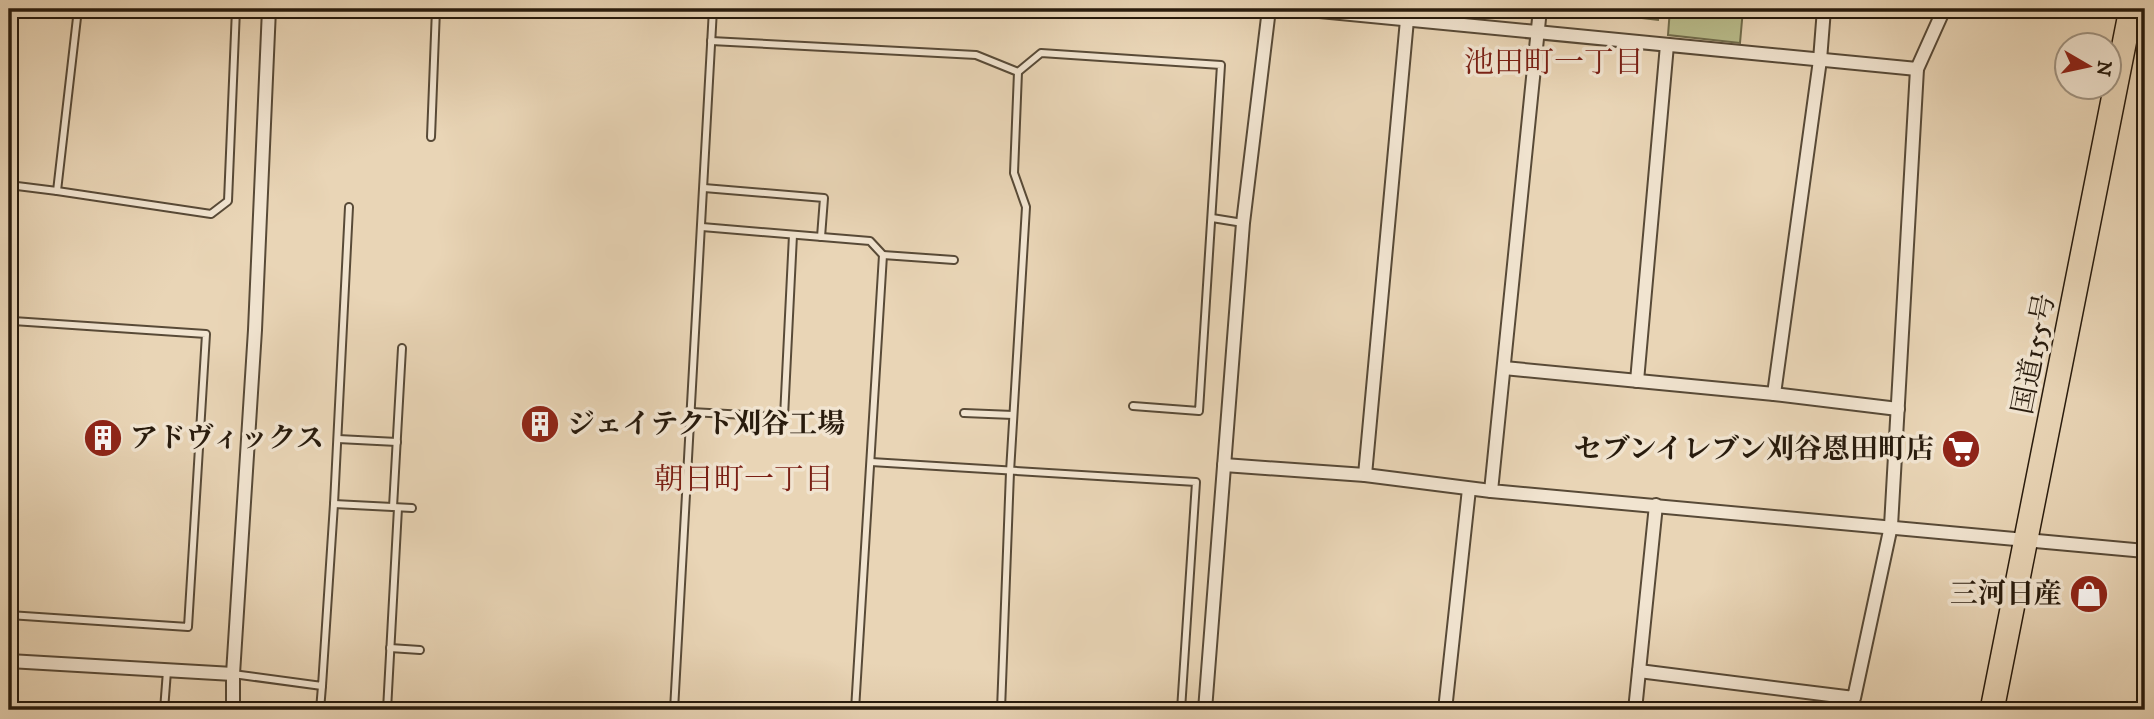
<svg xmlns="http://www.w3.org/2000/svg" width="2154" height="719" font-family="'IM FELL DW Pica','Noto Serif JP',serif">
  <style>
    .green { fill: #b9bd8c; stroke: #706c4c; stroke-width: 2 }
    .lines { fill: none; stroke-linecap: round; stroke-linejoin: round }
    .lane-casing { stroke: #584a37; stroke-width: 10 }
    .street-casing { stroke: #584a37; stroke-width: 16 }
    .highway-casing { stroke: #281b0d; stroke-width: 26 }
    .lane { stroke: #f1e4d0; stroke-width: 6 }
    .street { stroke: #f1e4d0; stroke-width: 12 }
    .highway { stroke: #e9d5b6; stroke-width: 23 }
    .labels { text-anchor: middle; dominant-baseline: central; stroke-width: 7; stroke-linejoin: round; paint-order: stroke }
    .street-label { font-size: 28px; fill: #281b0d; stroke: #f1e4d0 }
    .poi-label { font-size: 28px; font-weight: bold; fill: #281b0d; stroke: #f1e4d0; text-anchor: start }
    .neighbourhood-label { font-size: 30px; fill: #7a1f14; stroke: #f1e4d0 }
  </style>
  <rect width="100%" height="100%" fill="#e9d5b6"/>
  <filter id="stains"><feTurbulence type="fractalNoise" baseFrequency=".00286" numOctaves="4"/><feColorMatrix values="0 0 0 0 .2 0 0 0 0 .09 0 0 0 0 .02 0 0 0 .5 -.17"/></filter>
  <radialGradient id="worn" r=".72"><stop offset=".6" stop-color="#630" stop-opacity="0"/><stop offset="1" stop-color="#630" stop-opacity=".3"/></radialGradient>
  <g class="green">
    <path d="M1565,9H1659L1658,20Z"/>
    <path d="M1670,9H1743L1740,43L1668,35Z"/>
  </g>
  <g class="lines">
    <g class="lane-casing">
      <g id="lane">
        <path d="M78,9L57,191L211,214L228,201L236,9"/>
        <path d="M711,41L976,55L1018,72L1014,173L1026,207L1010,472L1001,710"/>
        <path d="M1018,72L1041,53L1221,65L1199,411L1133,406"/>
        <path d="M431,137L436,9"/>
        <path d="M9,185L57,191"/>
        <path d="M704,188L824,198L821,237"/>
        <path d="M1212,218L1243,223"/>
        <path d="M702,227L870,241L883,255L855,710"/>
        <path d="M883,255L954,260"/>
        <path d="M9,388L13,321L206,334L188,627L9,615"/>
        <path d="M691,412L784,417L793,235"/>
        <path d="M964,413L1013,415"/>
        <path d="M338,439L397,442"/>
        <path d="M871,462L1196,482L1181,710"/>
        <path d="M334,504L412,508"/>
        <path d="M393,507L402,348"/>
        <path d="M390,648L420,650"/>
        <path d="M233,674L322,686L334,504L349,207"/>
        <path d="M164,710L167,671"/>
        <path d="M320,710L322,686"/>
        <path d="M387,710L398,508"/>
        <path d="M674,710L713,9"/>
      </g>
    </g>
    <g class="street-casing">
      <g id="street">
        <path d="M1299,9L1917,69"/>
        <path d="M1540,9L1491,491L2145,551"/>
        <path d="M1504,368L1774,394L1898,409"/>
        <path d="M1637,381L1667,45"/>
        <path d="M1774,394L1820,60L1824,9"/>
        <path d="M1224,465L1365,475L1491,491"/>
        <path d="M1365,475L1408,9"/>
        <path d="M9,661L233,674"/>
        <path d="M1639,671L1854,698L1891,526L1917,69L1944,9"/>
        <path d="M233,710V674L255,330L269,9"/>
        <path d="M1205,710L1243,223L1269,9"/>
        <path d="M1445,710L1469,489"/>
        <path d="M1635,710L1656,505"/>
      </g>
    </g>
    <g class="highway-casing">
      <path id="highway" d="M1992,710L2131,9"/>
    </g>
    <use href="#lane" class="lane"/>
    <use href="#street" class="street"/>
    <use href="#highway" class="highway"/>
  </g>
  <defs>
    <g id="building-disc" transform="scale(2.0125)"><circle r="9.5" fill="#8f2418" stroke="#f1e4d0"/><path d="M-4-6H4V6H1V3H-1V6H-4ZM-2.5-4.3h1.7v1.8h-1.7ZM.8-4.3h1.7v1.8H.8ZM-2.5-1h1.7V.8h-1.7ZM.8-1h1.7V.8H.8Z" fill="#fff"/></g>
    <g id="supermarket-disc" transform="scale(2.0125)"><circle r="9.5" fill="#8f2418" stroke="#f1e4d0"/><path d="M-6-5.5h2.5l.6 2H6L4.5 2H-2.5L-4.4-4H-6ZM-1.5 3.2a1.3 1.3 0 1 0 .1 0ZM3 3.2a1.3 1.3 0 1 0 .1 0Z" fill="#fff"/></g>
    <g id="shop-disc" transform="scale(2.0125)"><circle r="9.5" fill="#8f2418" stroke="#f1e4d0"/><path d="M-5-2.5h2.3a2.7 3.5 0 0 1 5.4 0H5L5.5 6h-11ZM-1.5-2.5h3a1.5 2.3 0 0 0-3 0Z" fill="#fff"/></g>
  </defs>
  <g fill-rule="evenodd">
    <use href="#building-disc" x="540" y="424"/>
    <use href="#building-disc" x="103" y="438"/>
    <use href="#supermarket-disc" x="1961" y="449"/>
    <use href="#shop-disc" x="2089" y="594"/>
  </g>
  <g class="labels">
    <g class="street-label">
      <text transform="translate(2034 354) rotate(-79)">国道155号</text>
    </g>
    <g class="poi-label">
      <text x="567" y="424">ジェイテクト刈谷工場</text>
      <text x="130" y="438">アドヴィックス</text>
      <text x="1934" y="449" text-anchor="end">セブンイレブン刈谷恩田町店</text>
      <text x="2062" y="594" text-anchor="end">三河日産</text>
    </g>
    <g class="neighbourhood-label">
      <text x="1554" y="63">池田町一丁目</text>
      <text x="744" y="480">朝日町一丁目</text>
    </g>
  </g>
  <rect width="2154" height="719" fill="none" stroke="#e9d5b6" stroke-width="35"/>
  <rect x="10" y="10" width="2133" height="698" fill="none" stroke="#281b0d" stroke-width="3.5"/>
  <rect x="18" y="18" width="2119" height="684" fill="none" stroke="#281b0d" stroke-width="2"/>
  <g transform="translate(2088 66) rotate(99)"><circle r="33" fill="#f1e4d0" stroke="#a19482" stroke-width="2"/>
  <path d="M0-5L12 26L0 18L-12 26Z" fill="#8f2418"/>
  <text y="-10" font-size="19" font-weight="bold" text-anchor="middle" fill="#281b0d">N</text>
  </g>
  <rect width="100%" height="100%" filter="url(#stains)"/>
  <rect width="100%" height="100%" fill="url(#worn)"/>
</svg>
